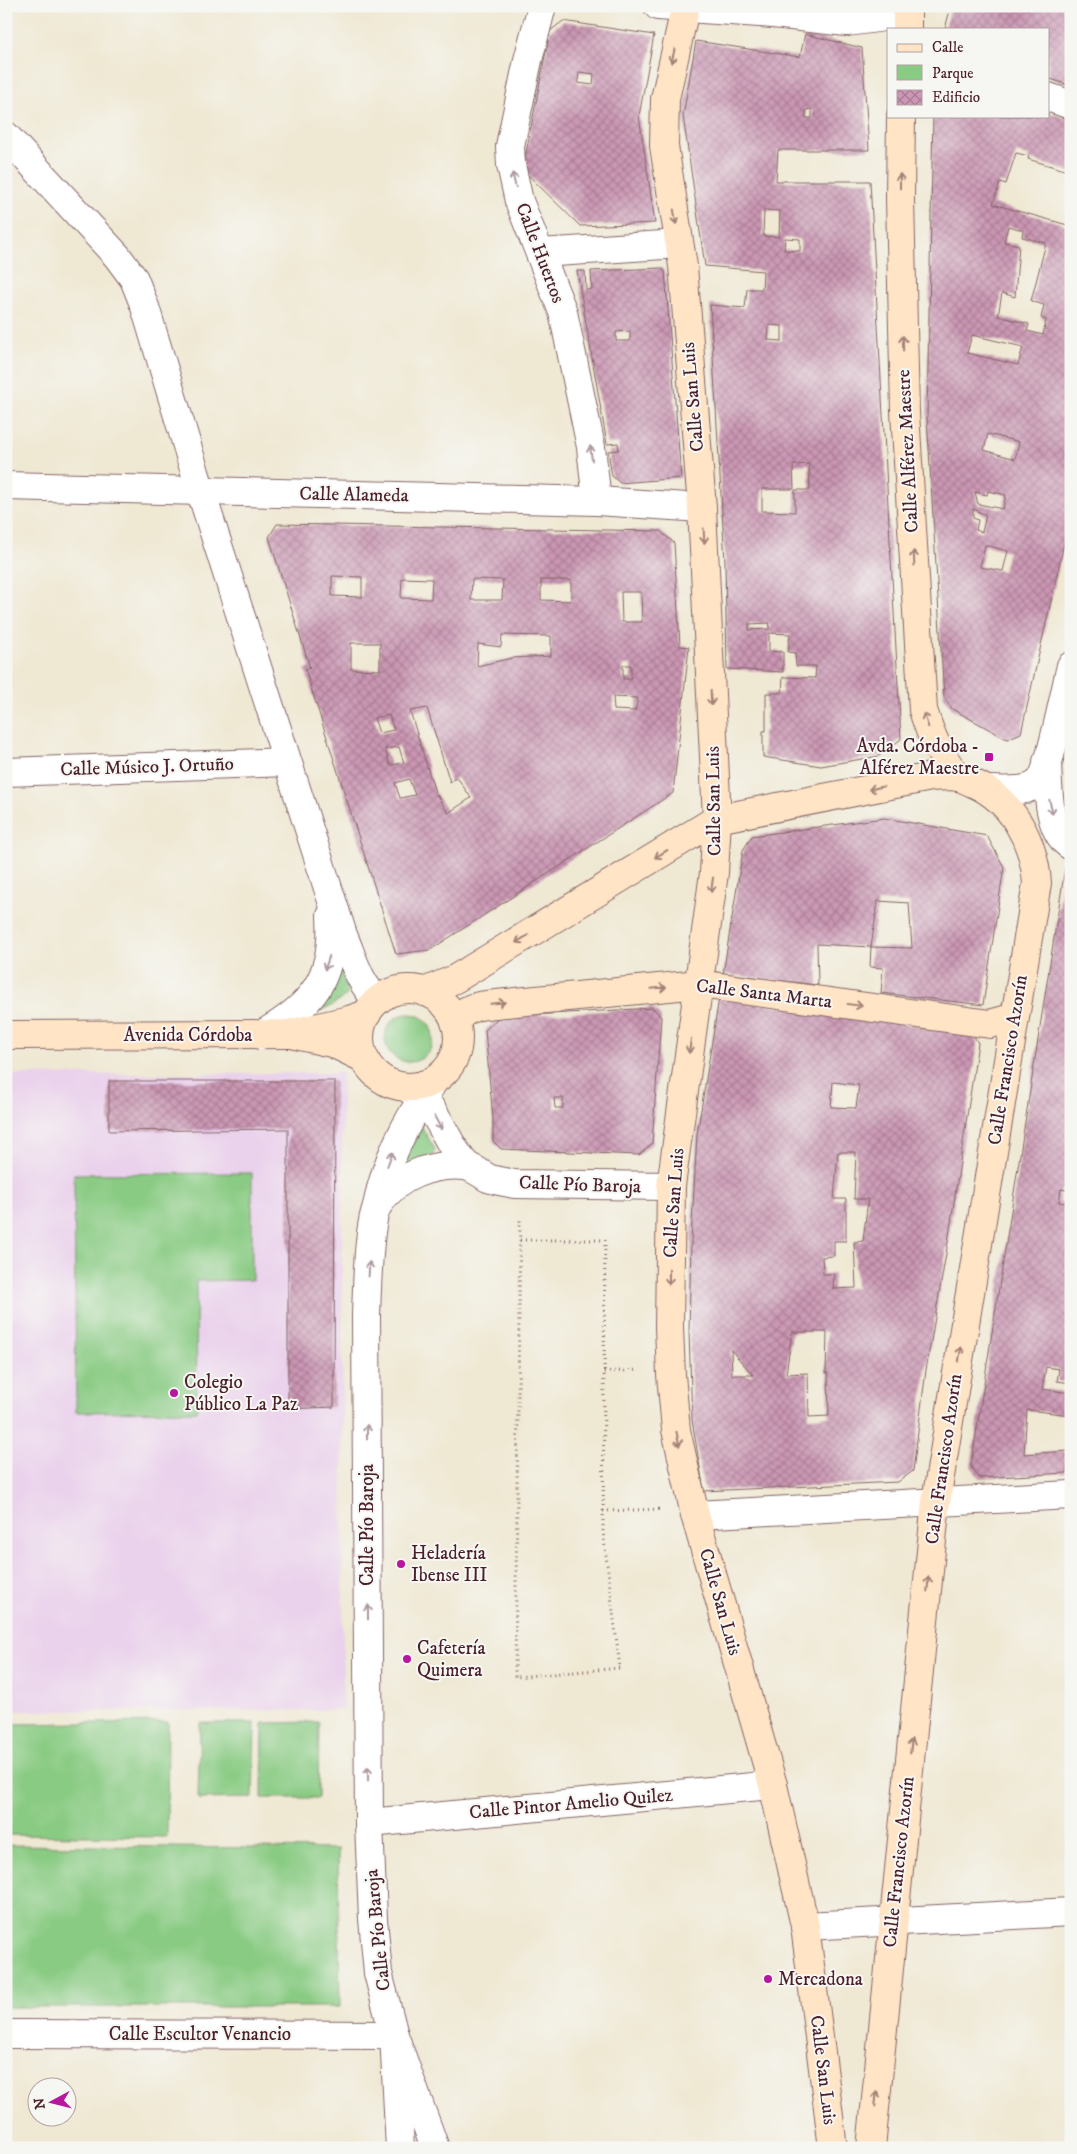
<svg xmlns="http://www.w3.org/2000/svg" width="1077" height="2154" font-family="'IM FELL DW Pica',serif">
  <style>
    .built { fill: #ead1ec }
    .green { fill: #89cb83; stroke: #6a7557 }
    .building { fill: url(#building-cross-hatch); fill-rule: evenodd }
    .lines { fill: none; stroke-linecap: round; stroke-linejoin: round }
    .minor-casing { stroke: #846566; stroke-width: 30 }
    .secondary-casing { stroke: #846566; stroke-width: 30 }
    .path { stroke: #846566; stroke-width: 3; stroke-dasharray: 1 4; stroke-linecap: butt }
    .minor { stroke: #fff; stroke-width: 28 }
    .secondary { stroke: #ffe4c6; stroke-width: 28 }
    .oneway { stroke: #a48278 }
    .oneway2 { stroke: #ae9aa0 }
    .poi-dot { fill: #b5179e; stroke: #f6f6f2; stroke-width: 2 }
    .labels { text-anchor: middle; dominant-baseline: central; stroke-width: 4; stroke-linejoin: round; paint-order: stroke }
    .street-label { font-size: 19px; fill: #4a1f2b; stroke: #f6f6f2 }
    .poi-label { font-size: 19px; fill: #4a1f2b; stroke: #f6f6f2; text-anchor: start }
  </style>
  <defs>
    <pattern id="building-cross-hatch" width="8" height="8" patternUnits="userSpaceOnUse" patternTransform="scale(1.25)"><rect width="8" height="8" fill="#cb97b4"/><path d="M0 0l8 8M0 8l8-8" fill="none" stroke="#a77b93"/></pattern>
  </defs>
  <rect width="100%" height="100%" fill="#f6f6f2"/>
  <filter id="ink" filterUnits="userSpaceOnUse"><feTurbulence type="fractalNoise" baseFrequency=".02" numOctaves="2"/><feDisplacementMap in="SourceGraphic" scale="10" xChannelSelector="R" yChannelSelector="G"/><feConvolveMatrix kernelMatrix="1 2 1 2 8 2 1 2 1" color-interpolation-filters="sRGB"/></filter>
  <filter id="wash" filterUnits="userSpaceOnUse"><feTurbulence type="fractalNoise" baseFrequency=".0096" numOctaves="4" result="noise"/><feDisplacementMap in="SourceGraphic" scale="20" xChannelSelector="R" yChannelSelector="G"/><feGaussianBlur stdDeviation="1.12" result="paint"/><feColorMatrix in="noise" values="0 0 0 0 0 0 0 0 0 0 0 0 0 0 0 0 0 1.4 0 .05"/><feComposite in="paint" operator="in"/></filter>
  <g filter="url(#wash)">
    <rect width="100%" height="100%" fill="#efe8d3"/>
    <path class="built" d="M342,1073L343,1710L6,1711V1075Z"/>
    <g class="green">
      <path d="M339,964L348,994L333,1005L316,1012L329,996Z"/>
      <circle cx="409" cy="1038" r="24"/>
      <path d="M421,1126L435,1149L434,1155L398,1171Z"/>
      <path d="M252,1173V1280L196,1281L197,1411L76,1412L74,1174Z"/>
      <path d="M168,1722L167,1837L6,1835V1724Z"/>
      <path d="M319,1722L318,1798H262L263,1723Z"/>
      <path d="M200,1723H255L253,1798L198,1799Z"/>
      <path d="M6,1845L338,1849L340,2007H6Z"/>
    </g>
    <g id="blocks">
      <g class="building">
        <path d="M951,6H1064L1063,10L1071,13V86L1048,78V29H945Z"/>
        <path d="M563,21L654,35L639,116L655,223L580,226L527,174L525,158L550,31ZM579,72L594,74L593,85L578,83Z"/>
        <path d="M805,34L862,48L869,150H778L776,181H870L901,739L879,756L821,766L763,757V731H766V693H782L783,677L815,678L816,666H796L795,653L788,652L790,634L769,633V651L783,652V672L727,669L725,562L710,305L745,308L747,289H762L763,271L705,266L683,116L696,41L800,57ZM812,109V118H806V110ZM764,210L780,211L779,237L763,236ZM785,238L800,239V251L784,250ZM769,325L782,326V341L768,340ZM809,464L810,490H795V512L762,511V489H794L793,465ZM770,623L769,629L749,630V624Z"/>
        <path d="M1048,112L1071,120V172L1028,159L1029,156L1016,153L1006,184L1000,182L993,204L1071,226V513L1021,733L1007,739L952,709L944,697L927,417L933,116H1048ZM1008,226L1023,230L1022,237L1046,243L1031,301L1044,305L1041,318L1046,320L1043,335L1027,331L1029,324L998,316L1002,293L1015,297L1019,245L1004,242ZM972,335L1023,347L1018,365L967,353ZM988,434L1019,442L1015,459L984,450ZM988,491L1006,495L1003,509L978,504L975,492L987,495ZM973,509L986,515L982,532L976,530L978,520L973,518ZM985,545L1008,551L1003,571L980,567Z"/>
        <path d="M661,268L665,271L681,478L620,483L612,476L608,451L619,450L618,443L607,444L577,271H585L586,290L592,289L591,271ZM630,331V341H616V332Z"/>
        <path d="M277,524L660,531L674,543L680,646L689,647L673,793L430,950L396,954L305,669L310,668L269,537ZM332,576L362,577V597L332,596ZM402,578L432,579L431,599L401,598ZM472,579L503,580L502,600H471ZM541,580H571V601L541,600ZM621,592H641L642,622H622ZM502,635L551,636V656L512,658L477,666L478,644L501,647ZM351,643H380V670L351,669ZM623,665H631V679H623ZM613,697L638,698L635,711L614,710ZM427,708L450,782L457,777L471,798L448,813L435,792L410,711ZM389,715L394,730L379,733L374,718ZM399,747L404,763L390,765L385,749ZM409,779L415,795L400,798L395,783Z"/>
        <path d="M884,818L987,836L1004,867L983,1005L881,993L883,968L870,967L871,947L817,944L818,985L723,974L743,850L752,836ZM878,901L909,903L912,948L871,947Z"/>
        <path d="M1071,866V1191L1061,1189L1059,1202L1071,1204V1338H1069L1067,1347L1071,1348V1383L1057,1381L1059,1369L1046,1367L1042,1389L1071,1393V1415L1027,1410L1024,1454L1069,1451L1067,1473L979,1478L971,1466L1065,868Z"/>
        <path d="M719,998L972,1033L978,1043L948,1242L926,1370L913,1471L898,1482L704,1491L692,1420L689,1332L691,1242L697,1135ZM833,1082L859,1085L856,1108L831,1107ZM838,1152H856L854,1199H868L863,1241L854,1242L856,1288L833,1289L834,1274H823L822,1257L834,1256V1241H846V1199H834ZM792,1332H827L826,1373H828L829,1416L809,1417L808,1373L786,1374ZM731,1350L753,1375H732Z"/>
        <path d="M653,1008L661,1017L652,1144L639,1155L501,1149L493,1141V1119L485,1030L499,1017ZM554,1098H563V1108H555Z"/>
        <path d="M109,1081H335L334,1407L288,1409V1129L109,1131Z"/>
      </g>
    </g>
  </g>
  <g filter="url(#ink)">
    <use href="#blocks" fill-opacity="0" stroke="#846566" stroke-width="1"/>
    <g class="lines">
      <g class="minor-casing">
        <g id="minor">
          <path d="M542,6L528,60L510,146L511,165L519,201L563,312L591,447L597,501"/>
          <path d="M658,6L773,14L847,22L892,16L904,6"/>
          <path d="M1048,97L1071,105"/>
          <path d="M6,136L117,256L134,279L145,307L201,492L343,935C353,958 359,984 378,1000"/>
          <path d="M540,253L679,244"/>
          <path d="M6,486L597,501L702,508"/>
          <path d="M1047,762C1048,786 1047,832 1071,846"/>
          <path d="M6,772L287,762"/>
          <path d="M989,790C1003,790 1029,794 1040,781C1050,769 1066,686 1071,666"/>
          <path d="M261,1035C313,1006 335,977 331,916"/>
          <path d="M408,1088C416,1094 424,1098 429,1106C444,1126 449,1147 467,1166"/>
          <path d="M377,1206C386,1159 407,1120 434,1081"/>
          <path d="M695,1515L1071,1495"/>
          <path d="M369,1823L773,1785"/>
          <path d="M805,1926L1071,1912"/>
          <path d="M6,2034L394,2035L400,2148"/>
          <path d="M435,2148L394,2035L378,1973L373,1919L369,1823L366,1315C367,1293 368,1221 378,1205C396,1176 432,1163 465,1166C473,1167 481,1174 488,1178C496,1181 506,1182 514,1184L671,1186"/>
        </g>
      </g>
      <g class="secondary-casing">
        <g id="secondary">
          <path d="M685,9L665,99L664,146L683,266L702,508L717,819L714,873L671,1186L669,1327L671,1375L676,1430L695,1515L773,1785L805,1926L833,2148"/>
          <path d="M907,29V6"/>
          <path d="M901,116L900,199L905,412L923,710C932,739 939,754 958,777"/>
          <circle cx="409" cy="1038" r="49"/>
          <path d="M424,992L455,979L717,819L931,777C939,777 950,775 958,777C963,778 968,781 973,783C1012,800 1034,841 1037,883L936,1501L871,2148"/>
          <path d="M455,1022C462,1011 474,1006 486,1005L699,984L990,1024L1008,1019L1015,1013"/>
          <path d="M6,1035L289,1034L349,1020L367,1014"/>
          <path d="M296,1035L332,1043L365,1059"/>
        </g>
      </g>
      <g class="path">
        <path d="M520,1240H605L603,1531L620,1668L515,1677L520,1217"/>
        <path d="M604,1372L639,1370"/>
        <path d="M603,1511L662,1509"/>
      </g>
      <use href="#minor" class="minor"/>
      <use href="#secondary" class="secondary"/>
    </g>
    <defs><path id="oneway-shaft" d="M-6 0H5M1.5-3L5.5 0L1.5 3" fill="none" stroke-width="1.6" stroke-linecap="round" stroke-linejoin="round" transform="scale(1.25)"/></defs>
    <g class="oneway">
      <use href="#oneway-shaft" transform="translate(673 56) rotate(103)"/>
      <use href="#oneway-shaft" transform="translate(900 181) rotate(-90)"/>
      <use href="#oneway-shaft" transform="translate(675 217) rotate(81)"/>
      <use href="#oneway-shaft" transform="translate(903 343) rotate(-91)"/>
      <use href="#oneway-shaft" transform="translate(704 536) rotate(87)"/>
      <use href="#oneway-shaft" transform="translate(914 558) rotate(-93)"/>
      <use href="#oneway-shaft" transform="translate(711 698) rotate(87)"/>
      <use href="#oneway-shaft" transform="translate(926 720) rotate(-108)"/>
      <use href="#oneway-shaft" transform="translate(876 788) rotate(169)"/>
      <use href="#oneway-shaft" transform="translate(661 854) rotate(149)"/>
      <use href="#oneway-shaft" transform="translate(712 885) rotate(98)"/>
      <use href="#oneway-shaft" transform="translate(522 939) rotate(149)"/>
      <use href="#oneway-shaft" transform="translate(659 988) rotate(-6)"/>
      <use href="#oneway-shaft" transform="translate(498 1003) rotate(-6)"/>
      <use href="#oneway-shaft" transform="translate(855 1005) rotate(8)"/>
      <use href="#oneway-shaft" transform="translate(690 1046) rotate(98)"/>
      <use href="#oneway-shaft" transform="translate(669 1277) rotate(90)"/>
      <use href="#oneway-shaft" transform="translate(960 1354) rotate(-81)"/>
      <use href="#oneway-shaft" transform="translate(678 1439) rotate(78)"/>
      <use href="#oneway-shaft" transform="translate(928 1584) rotate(-84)"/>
      <use href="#oneway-shaft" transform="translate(911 1746) rotate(-84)"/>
      <use href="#oneway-shaft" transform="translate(876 2099) rotate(-84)"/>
    </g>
    <g class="oneway2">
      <use href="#oneway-shaft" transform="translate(514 180) rotate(-103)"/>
      <use href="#oneway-shaft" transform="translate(591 453) rotate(-98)"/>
      <use href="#oneway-shaft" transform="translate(1051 807) rotate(77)"/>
      <use href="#oneway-shaft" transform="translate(327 963) rotate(108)"/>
      <use href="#oneway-shaft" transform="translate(438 1123) rotate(62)"/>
      <use href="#oneway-shaft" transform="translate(390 1159) rotate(-69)"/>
      <use href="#oneway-shaft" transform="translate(369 1269) rotate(-87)"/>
      <use href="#oneway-shaft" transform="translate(367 1432) rotate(-90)"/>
      <use href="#oneway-shaft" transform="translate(368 1612) rotate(-90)"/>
      <use href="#oneway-shaft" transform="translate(368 1774) rotate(-90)"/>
    </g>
  </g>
  <g class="poi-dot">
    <rect x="984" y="752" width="10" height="10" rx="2.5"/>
    <circle cx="174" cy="1393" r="5"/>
    <circle cx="401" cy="1564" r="5"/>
    <circle cx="407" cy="1659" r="5"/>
    <circle cx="768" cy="1979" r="5"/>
  </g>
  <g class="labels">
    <g class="street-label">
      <text transform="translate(540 253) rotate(69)">Calle Huertos</text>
      <text transform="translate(693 397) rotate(-95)">Calle San Luis</text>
      <text transform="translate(908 451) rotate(-93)">Calle Alférez Maestre</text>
      <text transform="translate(354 495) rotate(1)">Calle Alameda</text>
      <text transform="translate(147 767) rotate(-2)">Calle Músico J. Ortuño</text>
      <text transform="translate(714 801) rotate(-91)">Calle San Luis</text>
      <text transform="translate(764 994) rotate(7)">Calle Santa Marta</text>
      <text x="188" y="1035">Avenida Córdoba</text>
      <text transform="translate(1008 1060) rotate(-81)">Calle Francisco Azorín</text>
      <text transform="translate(580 1185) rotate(2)">Calle Pío Baroja</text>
      <text transform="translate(674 1203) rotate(-86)">Calle San Luis</text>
      <text transform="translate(944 1459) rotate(-82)">Calle Francisco Azorín</text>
      <text transform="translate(367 1525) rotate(-90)">Calle Pío Baroja</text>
      <text transform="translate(720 1602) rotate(74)">Calle San Luis</text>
      <text transform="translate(571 1804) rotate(-5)">Calle Pintor Amelio Quilez</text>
      <text transform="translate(899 1862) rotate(-84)">Calle Francisco Azorín</text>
      <text transform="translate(378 1930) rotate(-96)">Calle Pío Baroja</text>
      <text x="200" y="2034">Calle Escultor Venancio</text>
      <text transform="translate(823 2070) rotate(83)">Calle San Luis</text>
    </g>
    <g class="poi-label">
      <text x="979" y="746" text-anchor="end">Avda. Córdoba -<tspan x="979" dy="22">Alférez Maestre</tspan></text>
      <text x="184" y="1382">Colegio<tspan x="184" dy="22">Público La Paz</tspan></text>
      <text x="411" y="1553">Heladería<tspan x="411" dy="22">Ibense III</tspan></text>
      <text x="417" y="1648">Cafetería<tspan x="417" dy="22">Quimera</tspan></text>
      <text x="778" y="1979">Mercadona</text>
    </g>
  </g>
  <rect width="1077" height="2154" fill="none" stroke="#f6f6f2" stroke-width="25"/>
  <rect x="887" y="28" width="162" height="90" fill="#f6f6f2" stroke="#b1a0a2"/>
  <rect x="897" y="44" width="25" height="8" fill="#ffe4c6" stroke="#b1a0a2"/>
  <text x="932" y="52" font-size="15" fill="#4a1f2b">Calle</text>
  <rect x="897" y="65" width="25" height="15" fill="#89cb83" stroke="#b1a0a2"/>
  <text x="932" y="78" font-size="15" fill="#4a1f2b">Parque</text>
  <rect x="897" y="90" width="25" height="15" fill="url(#building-cross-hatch)" stroke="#b1a0a2"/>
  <text x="932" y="102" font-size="15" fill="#4a1f2b">Edificio</text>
  <g transform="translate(52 2102) rotate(263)"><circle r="24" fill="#f6f6f2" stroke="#b1a0a2"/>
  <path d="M0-4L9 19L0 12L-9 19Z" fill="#b5179e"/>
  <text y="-8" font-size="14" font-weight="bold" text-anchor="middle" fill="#4a1f2b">N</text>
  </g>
</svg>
